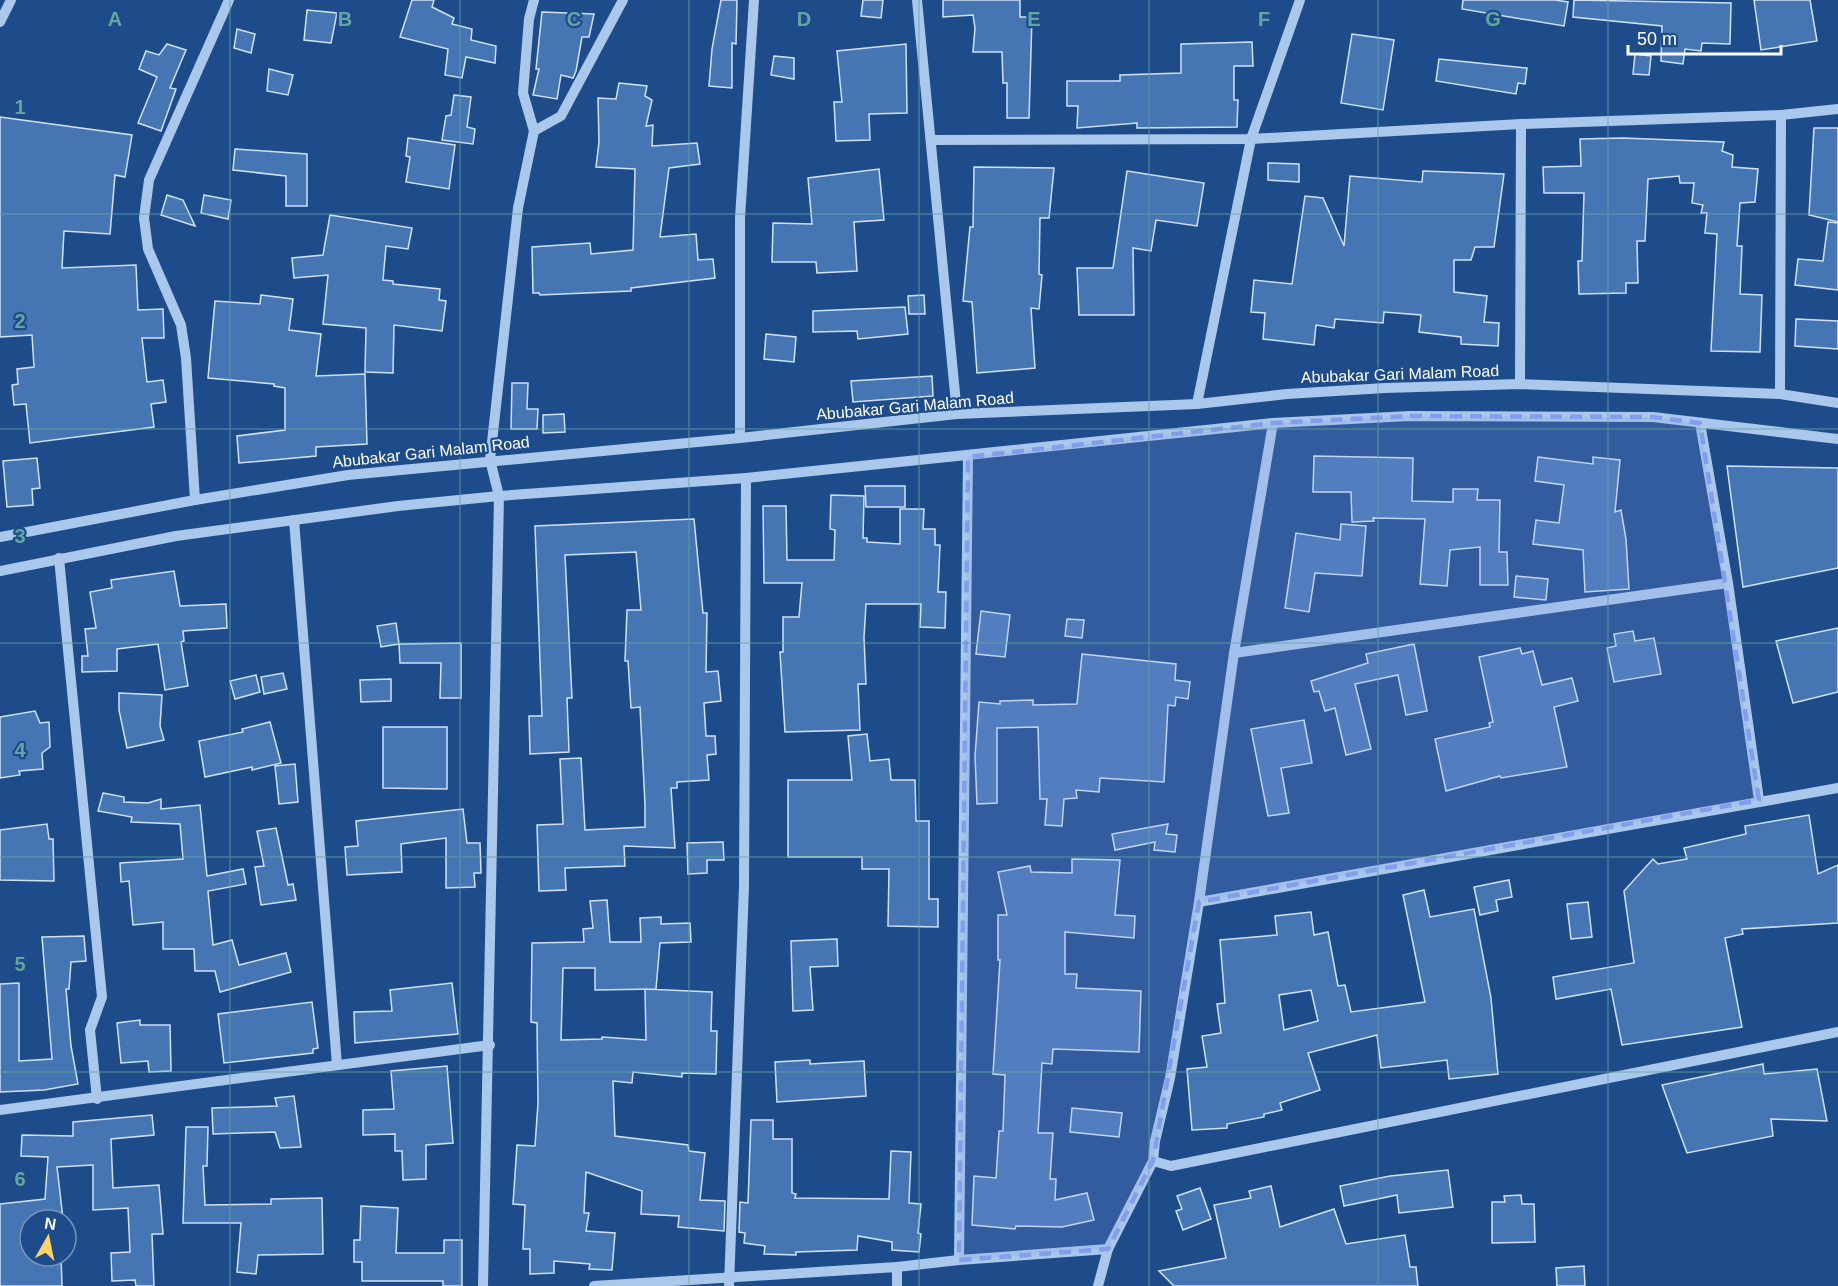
<svg xmlns="http://www.w3.org/2000/svg" width="1838" height="1286" font-family="Arial,sans-serif">
  <style>
    .building { fill: #4675b3; stroke: #cfe1f9; stroke-width: 1.5; fill-rule: evenodd }
    .lines { fill: none; stroke-linecap: round; stroke-linejoin: round }
    .minor { stroke: #aac7ec; stroke-width: 10 }
    .marked { fill: #839eea; fill-opacity: 0.2; stroke: #839eea; stroke-width: 4.5; stroke-dasharray: 12 8; stroke-linejoin: round }
    .grid { fill: none; stroke: #63a6a1; stroke-width: 1.5; stroke-opacity: 0.55 }
    .labels { text-anchor: middle; dominant-baseline: central; stroke-width: 4.5; stroke-linejoin: round; paint-order: stroke }
    .street-label { font-size: 16px; fill: #fff; stroke: #1e4c8b }
    .grid-label { font-size: 20px; text-anchor: middle; font-weight: bold; fill: #63a6a1; stroke: #1e4c8b; stroke-width: 4.5; stroke-linejoin: round; paint-order: stroke }
  </style>
  <rect width="100%" height="100%" fill="#1e4c8b"/>
  <g class="building">
    <path d="M412,0H434L432,7L454,18L452,24L472,29L471,40L496,46L495,63L466,57L462,78L445,75L448,49L400,37Z"/>
    <path d="M721,0H737L736,44L732,43V88L709,86L712,49Z"/>
    <path d="M863,0H883L881,18L861,16Z"/>
    <path d="M943,0H1020V17H1032L1029,118H1007V83H1003L1002,52H973L975,28L973,15L943,17Z"/>
    <path d="M1463,0H1555L1568,2L1564,26L1462,9Z"/>
    <path d="M1574,0L1731,3L1730,44L1702,43L1701,51L1685,49L1683,64L1661,61L1662,26L1573,17Z"/>
    <path d="M1754,0H1810L1817,41L1761,50Z"/>
    <path d="M307,10L337,13L331,43L304,40Z"/>
    <path d="M542,12L594,14L589,37H582L576,71L573,78L561,75L557,99L533,95L539,69H536Z"/>
    <path d="M237,29L255,34L251,53L234,48Z"/>
    <path d="M1352,34L1394,40L1383,110L1341,103Z"/>
    <path d="M1252,42L1253,66H1234V100H1238L1237,127L1137,128V123L1077,128L1078,106H1067V81H1120V75L1181,73V44Z"/>
    <path d="M167,44L186,50L170,88L176,89L161,131L138,123L157,77L139,69L146,51L159,55Z"/>
    <path d="M906,44L907,113L869,114L870,140L836,141L834,102H842L837,51Z"/>
    <path d="M1635,54L1651,56L1649,75L1633,74Z"/>
    <path d="M774,56L794,58V79L771,75Z"/>
    <path d="M1439,59L1527,68L1525,84L1518,83L1516,94L1436,81Z"/>
    <path d="M269,69L293,75L288,95L267,91Z"/>
    <path d="M619,83L647,86L645,96L652,100L646,126L653,125L652,146L697,143L700,164L669,168L660,237L696,234L698,260L713,259L715,278L631,288V291L540,295L539,293H533L532,247L590,243L591,254L633,250L635,169L596,167L599,142L598,98L616,99Z"/>
    <path d="M454,95L471,97L467,127L475,129L473,144L442,140L446,116L451,115Z"/>
    <path d="M0,117L132,135L125,177L115,175L110,234L64,231L62,268L136,265L138,310L163,309L164,338H142L147,382L163,380L166,402L151,404L154,427L30,443L26,404L14,405L12,385L18,384L17,369L34,367L32,335L0,337Z"/>
    <path d="M1814,128H1838V222L1809,215Z"/>
    <path d="M408,138L455,145L449,189L406,182L410,157L406,156Z"/>
    <path d="M1623,138L1724,142L1722,151L1733,155L1732,167L1758,169L1755,202L1740,203L1737,246H1742L1740,294L1762,295L1760,352L1711,351L1717,234L1705,233L1707,213H1701L1703,205L1692,203L1694,183H1680L1679,176L1648,179L1645,241H1637L1638,283H1626V293L1579,294L1578,261H1582L1584,193H1544L1543,167L1581,166L1580,139Z"/>
    <path d="M235,149L307,154V206H286V176L233,170Z"/>
    <path d="M1268,163L1299,164V182L1268,180Z"/>
    <path d="M974,167L1054,168L1049,218H1040L1039,274L1042,275L1039,309L1031,308L1035,368L977,373L972,302L963,301L970,227H973Z"/>
    <path d="M879,169L884,220L854,222L857,271L817,273L816,262H772L773,223L812,224L808,178Z"/>
    <path d="M1127,171L1204,183L1197,226L1156,220L1151,251L1133,248L1134,315H1079L1077,268H1113Z"/>
    <path d="M1423,171L1504,174L1494,247H1475L1471,260H1454V292L1487,296L1484,322L1499,323L1498,346L1461,344V337L1419,332L1421,315L1384,312L1383,323L1335,319L1334,328L1316,325L1314,345L1263,339L1265,313L1251,312L1254,280L1292,284L1305,196L1323,198L1344,246L1350,176L1422,182Z"/>
    <path d="M167,195L183,200L195,226L161,215Z"/>
    <path d="M204,195L231,200L228,219L201,213Z"/>
    <path d="M330,215L412,228L408,249L386,246L383,280L393,281V284L440,289L439,300L446,301L442,331L394,325L393,373L365,372L366,328L323,324L328,275L294,278L292,258L323,255Z"/>
    <path d="M1828,222L1838,223V290L1795,285L1798,259L1823,261Z"/>
    <path d="M261,295L293,299L289,330L321,334L316,376L365,374L367,444L316,447V456L239,463L237,436L285,430V388L274,386V384L208,378L215,301L260,304Z"/>
    <path d="M924,295L925,314H909L908,296Z"/>
    <path d="M905,307L908,334L858,339L857,331L813,332V311Z"/>
    <path d="M1796,319L1838,321V349L1795,346Z"/>
    <path d="M766,334L796,337L794,362L764,359Z"/>
    <path d="M932,376L933,396L853,402L851,381Z"/>
    <path d="M512,383H528L527,409H538L537,429H511Z"/>
    <path d="M564,414L565,432L543,433V415Z"/>
    <path d="M1314,456L1413,458L1412,501L1453,502V489H1478L1477,500H1500L1499,552H1507L1508,585H1480V547L1450,550L1447,586L1420,584L1425,519L1373,518L1374,521L1352,522L1351,492H1313Z"/>
    <path d="M1538,457L1593,464V457L1620,460L1615,512L1621,510L1626,539L1629,589L1585,592L1583,550L1533,544L1536,520L1559,523L1564,485L1535,481Z"/>
    <path d="M37,458L40,488L32,489L33,505L7,507L3,461Z"/>
    <path d="M1727,466L1838,468V568L1743,587Z"/>
    <path d="M865,486H905V507H866Z"/>
    <path d="M831,495L864,496L863,538H867V542L900,544V509H924L923,529H935V545H940L938,592H946L945,628L920,627L921,604H866L864,637L866,684H858L860,730L785,732L780,652H783V617H799L802,583H764L763,506H786L787,560H834L835,530L830,529Z"/>
    <path d="M694,519L703,613H707L706,672L718,671L721,701L704,703L706,736H715L716,754L707,755L709,780L677,782V788H671L675,848L624,846L625,866L565,868L566,890L539,891L537,825L563,824L560,759L581,758L585,830L645,827V804L640,707L631,708L628,661H625L627,610H641L636,552L565,555L572,698H567L569,752L530,754L529,716H542L535,526Z"/>
    <path d="M1341,524L1366,526L1362,576L1315,573L1309,612L1285,608L1296,533L1340,540Z"/>
    <path d="M174,571L180,606L226,604L227,628L183,631L184,641L181,642L188,686L165,690L158,644L117,649V671L82,672V656H88L85,629L96,628L90,592L112,588L111,580Z"/>
    <path d="M1516,576L1548,579L1546,600L1514,597Z"/>
    <path d="M981,611L1010,615L1005,657L976,654Z"/>
    <path d="M1067,619L1084,620L1082,638L1065,636Z"/>
    <path d="M396,623L399,644L461,643V698H440L441,663H400L399,644L381,647L377,626Z"/>
    <path d="M1838,628V692L1793,703L1776,641Z"/>
    <path d="M1633,631L1635,641L1654,638L1661,674L1614,682L1607,648L1616,646L1614,634Z"/>
    <path d="M1414,644L1427,711L1406,715L1398,675L1355,684L1371,749L1346,755L1335,708L1325,711L1319,691L1314,692L1311,681L1368,663L1366,654Z"/>
    <path d="M1520,648L1522,654L1533,651L1542,685L1572,678L1578,701L1554,707L1567,767L1501,778L1500,776L1446,791L1435,739L1490,727L1489,723L1493,722L1479,657Z"/>
    <path d="M1082,654L1176,664L1175,680L1190,682L1188,699L1176,697L1175,706L1168,705L1164,782L1100,778L1099,792L1076,790L1077,798L1064,799L1062,826L1045,825L1047,799H1040L1038,727L997,728V803L977,804L975,756L979,702L1000,704V701L1033,700V705L1077,704Z"/>
    <path d="M283,673L287,689L264,694L261,677Z"/>
    <path d="M256,675L260,692L235,699L230,681Z"/>
    <path d="M391,679V701L361,702L360,680Z"/>
    <path d="M119,693L162,695L160,726L164,740L127,748L119,710Z"/>
    <path d="M35,711L40,723L49,722L50,747L42,753L43,769L19,771L20,775L0,778V717Z"/>
    <path d="M1304,720L1312,763L1281,768L1289,813L1268,816L1251,729Z"/>
    <path d="M270,722L281,763L252,770V767L205,777L199,741L243,732L242,729Z"/>
    <path d="M383,727H447V789L383,788Z"/>
    <path d="M867,734L870,761L889,759L891,780H915L916,821H929V899H938V927L888,926L889,869H862V857H788V780H852L848,736Z"/>
    <path d="M295,764L298,802L279,804L275,766Z"/>
    <path d="M103,793L124,797V802L148,803L161,799V809L200,805L207,876L243,869L246,884L208,891L213,945L232,940L239,965L286,953L291,972L220,992L215,971H195L194,949H163V922L133,925L129,881L121,882L120,863L183,859L180,824L131,822L132,817L98,811Z"/>
    <path d="M463,809L467,843H480L481,873H474L475,887L446,888V838L401,844L402,872L347,875L345,847L358,846L356,821Z"/>
    <path d="M1809,815L1818,874L1838,865V923L1742,929L1743,934L1725,938L1742,1027L1622,1045L1611,989L1556,999L1553,977L1634,963L1624,891L1653,859L1658,864L1687,859L1684,848L1746,834L1745,826Z"/>
    <path d="M47,824L49,839H53L54,881L0,880V830Z"/>
    <path d="M1168,824L1166,834L1177,835L1175,852L1154,850L1155,842L1115,850L1112,834Z"/>
    <path d="M276,828L288,885L293,884L296,900L261,905L255,867L264,866L257,831Z"/>
    <path d="M723,842L724,860H707V873L688,874L687,843Z"/>
    <path d="M1072,859L1120,860L1115,915L1135,916L1134,938L1065,932V974H1077L1076,988L1141,991L1139,1052L1053,1049L1052,1064L1042,1063L1038,1133H1053L1050,1179H1056L1055,1200L1087,1193L1094,1220L1062,1227L1016,1226L1015,1229L972,1225L974,1176L996,1178L999,1131H1003L1005,1075L993,1074L1000,960H998V915H1007L998,872L1030,866L1031,872L1072,873Z"/>
    <path d="M1509,880L1512,897L1496,900L1498,911L1480,915L1474,887Z"/>
    <path d="M1424,890L1430,917L1474,909L1491,998L1498,1074L1449,1079L1447,1060L1381,1068L1377,1035L1308,1053L1320,1090L1280,1103L1282,1110L1264,1114V1117L1227,1124V1128L1192,1130L1187,1069L1207,1067L1202,1036L1221,1033L1217,1004L1225,1003L1220,940L1277,935L1275,916L1311,912L1314,935L1328,932L1338,986L1345,985L1351,1012L1425,1002L1403,895ZM1311,990L1318,1021L1284,1030L1279,995Z"/>
    <path d="M607,900L610,942H641L640,918L661,917V924L690,923L691,942L660,943L656,989L595,990V968H563L561,1040L602,1039V1037L646,1040L645,989L712,992L711,1031H717L716,1074L682,1073V1077L633,1072L632,1083L613,1081L615,1136L688,1145L689,1151L705,1153L700,1200L725,1201L724,1231L678,1227L679,1216L641,1214L642,1191L586,1172L584,1213H589L586,1231L615,1233L612,1270L589,1269L590,1264L554,1261V1273L530,1274V1249H523L525,1205L513,1204L517,1145L535,1146L538,1103L537,1023L531,1022L532,943L584,942L583,929L593,928L590,901Z"/>
    <path d="M1588,902L1592,937L1571,939L1567,904Z"/>
    <path d="M84,936L86,961L71,962L69,989H66L71,1046L78,1084L44,1090L0,1092V984L19,983V1061L52,1059L42,937Z"/>
    <path d="M837,939L838,966L810,967L813,1010L793,1011L791,941Z"/>
    <path d="M452,983L458,1034L355,1043L354,1012L392,1011L390,990Z"/>
    <path d="M312,1002L318,1048L313,1049V1053L224,1063L218,1014Z"/>
    <path d="M140,1020V1025H170L171,1071L149,1072L148,1061L121,1063L117,1023Z"/>
    <path d="M810,1060V1064L864,1061L866,1096L777,1102L775,1062Z"/>
    <path d="M1763,1064L1764,1074L1817,1069L1827,1121L1771,1119L1773,1136L1687,1153L1662,1085Z"/>
    <path d="M447,1066L453,1143L426,1145V1179L403,1180L402,1151H395V1134L363,1135V1110L394,1109L391,1071Z"/>
    <path d="M294,1096L301,1147L280,1148L275,1132L213,1134L212,1108L277,1106L275,1098Z"/>
    <path d="M1072,1108L1122,1113L1119,1137L1070,1132Z"/>
    <path d="M152,1115L154,1135L111,1139L113,1188L159,1185L163,1234H152L154,1286H136L135,1280L112,1281L111,1253L130,1252L128,1208L93,1210V1165L57,1167L63,1219L30,1220V1256H61L62,1286H0V1204L45,1199L48,1157L21,1156L22,1135L73,1136V1122Z"/>
    <path d="M751,1120H773V1139H792V1193L796,1194L795,1198L889,1199L891,1151L911,1152L909,1203L921,1204L918,1233L921,1234L919,1252L892,1250V1242L858,1236L857,1250L796,1252V1255L764,1254L765,1246L744,1243L745,1233L739,1232L740,1202L748,1203Z"/>
    <path d="M186,1127H208L207,1166H203L205,1205L271,1204V1199L322,1198L323,1254L258,1255L256,1274L237,1272L241,1223H183Z"/>
    <path d="M1448,1170L1453,1207L1399,1213L1397,1195L1344,1206L1340,1186L1390,1176Z"/>
    <path d="M1271,1186L1280,1227L1334,1209L1346,1244L1405,1235L1410,1267H1416L1418,1286H1174L1159,1271L1226,1258L1214,1205L1251,1198L1249,1191Z"/>
    <path d="M1200,1188L1211,1219L1183,1230L1176,1211L1182,1209L1177,1196Z"/>
    <path d="M1521,1195L1522,1204H1534L1535,1242L1492,1243V1202H1505L1504,1196Z"/>
    <path d="M361,1206L398,1208L396,1253H444V1240H462V1286H443V1281H362V1262H354V1240H360Z"/>
    <path d="M1584,1266L1585,1286H1557L1556,1268Z"/>
  </g>
  <g class="lines">
    <g class="minor">
      <path d="M534,0L529,19L523,93L534,131"/>
      <path d="M917,0L957,414"/>
      <path d="M0,22L11,0"/>
      <path d="M931,140L1251,139L1521,124L1781,115L1838,109"/>
      <path d="M1520,384L1521,124"/>
      <path d="M1780,394L1781,115"/>
      <path d="M1197,404L1251,139L1300,0"/>
      <path d="M1700,423L1728,583L1759,800"/>
      <path d="M740,438V218L754,0"/>
      <path d="M195,500L186,358L181,325L148,249L144,218L149,180L229,0"/>
      <path d="M294,520L337,1065"/>
      <path d="M0,537L195,500L348,475L740,438L957,414L1197,404L1287,394L1385,388L1520,384L1780,394L1838,403"/>
      <path d="M59,558L102,997L90,1030L97,1099"/>
      <path d="M0,571L176,536L398,506L499,496L746,478L1273,423L1410,416L1653,417L1838,439"/>
      <path d="M1234,653L1728,583"/>
      <path d="M1199,902L1838,788"/>
      <path d="M0,1110L490,1045"/>
      <path d="M1153,1161L1171,1166L1838,1032"/>
      <path d="M959,1260L968,457"/>
      <path d="M483,1286L499,496L490,460L518,208L534,131L561,116L623,0"/>
      <path d="M594,1286L897,1267L959,1260L1108,1249"/>
      <path d="M729,1286L744,886L746,478"/>
      <path d="M897,1286V1267"/>
      <path d="M1098,1286L1108,1249L1153,1161L1155,1141L1170,1078L1199,902L1234,653L1273,423"/>
    </g>
  </g>
  <path class="marked" d="M1410,416L1653,417L1700,423L1759,800L1199,902L1153,1161L1108,1249L959,1260L968,457L1273,423Z"/>
  <path class="grid" d="M230,0V1286M460,0V1286M689,0V1286M919,0V1286M1149,0V1286M1378,0V1286M1608,0V1286M0,214H1838M0,429H1838M0,643H1838M0,857H1838M0,1072H1838"/>
  <g class="labels">
    <g class="street-label">
      <text transform="translate(1400 374) rotate(-2)">Abubakar Gari Malam Road</text>
      <text transform="translate(915 406) rotate(-5)">Abubakar Gari Malam Road</text>
      <text transform="translate(431 452) rotate(-6)">Abubakar Gari Malam Road</text>
    </g>
  </g>
  <g class="grid-label">
    <text x="115" y="26">A</text>
    <text x="345" y="26">B</text>
    <text x="574" y="26">C</text>
    <text x="804" y="26">D</text>
    <text x="1034" y="26">E</text>
    <text x="1264" y="26">F</text>
    <text x="1493" y="26">G</text>
    <text x="20" y="114">1</text>
    <text x="20" y="328">2</text>
    <text x="20" y="543">3</text>
    <text x="20" y="757">4</text>
    <text x="20" y="971">5</text>
    <text x="20" y="1186">6</text>
  </g>
  <g transform="translate(48 1238) rotate(9)"><circle r="28" fill="#1e4c8b" stroke="#7894b9" stroke-width="1.5"/>
  <path d="M0-4.5L10 22L0 15L-10 22Z" fill="#fbd369"/>
  <text y="-9" font-size="16" font-weight="bold" text-anchor="middle" fill="#ffffff">N</text>
  </g>
  <path d="M1628 45v9h153v-9" fill="none" stroke="#ffffff" stroke-width="3"/>
  <text x="1637" y="45" font-size="18" fill="#ffffff" stroke="#1e4c8b" stroke-width="4.5" paint-order="stroke">50 m</text>
</svg>
